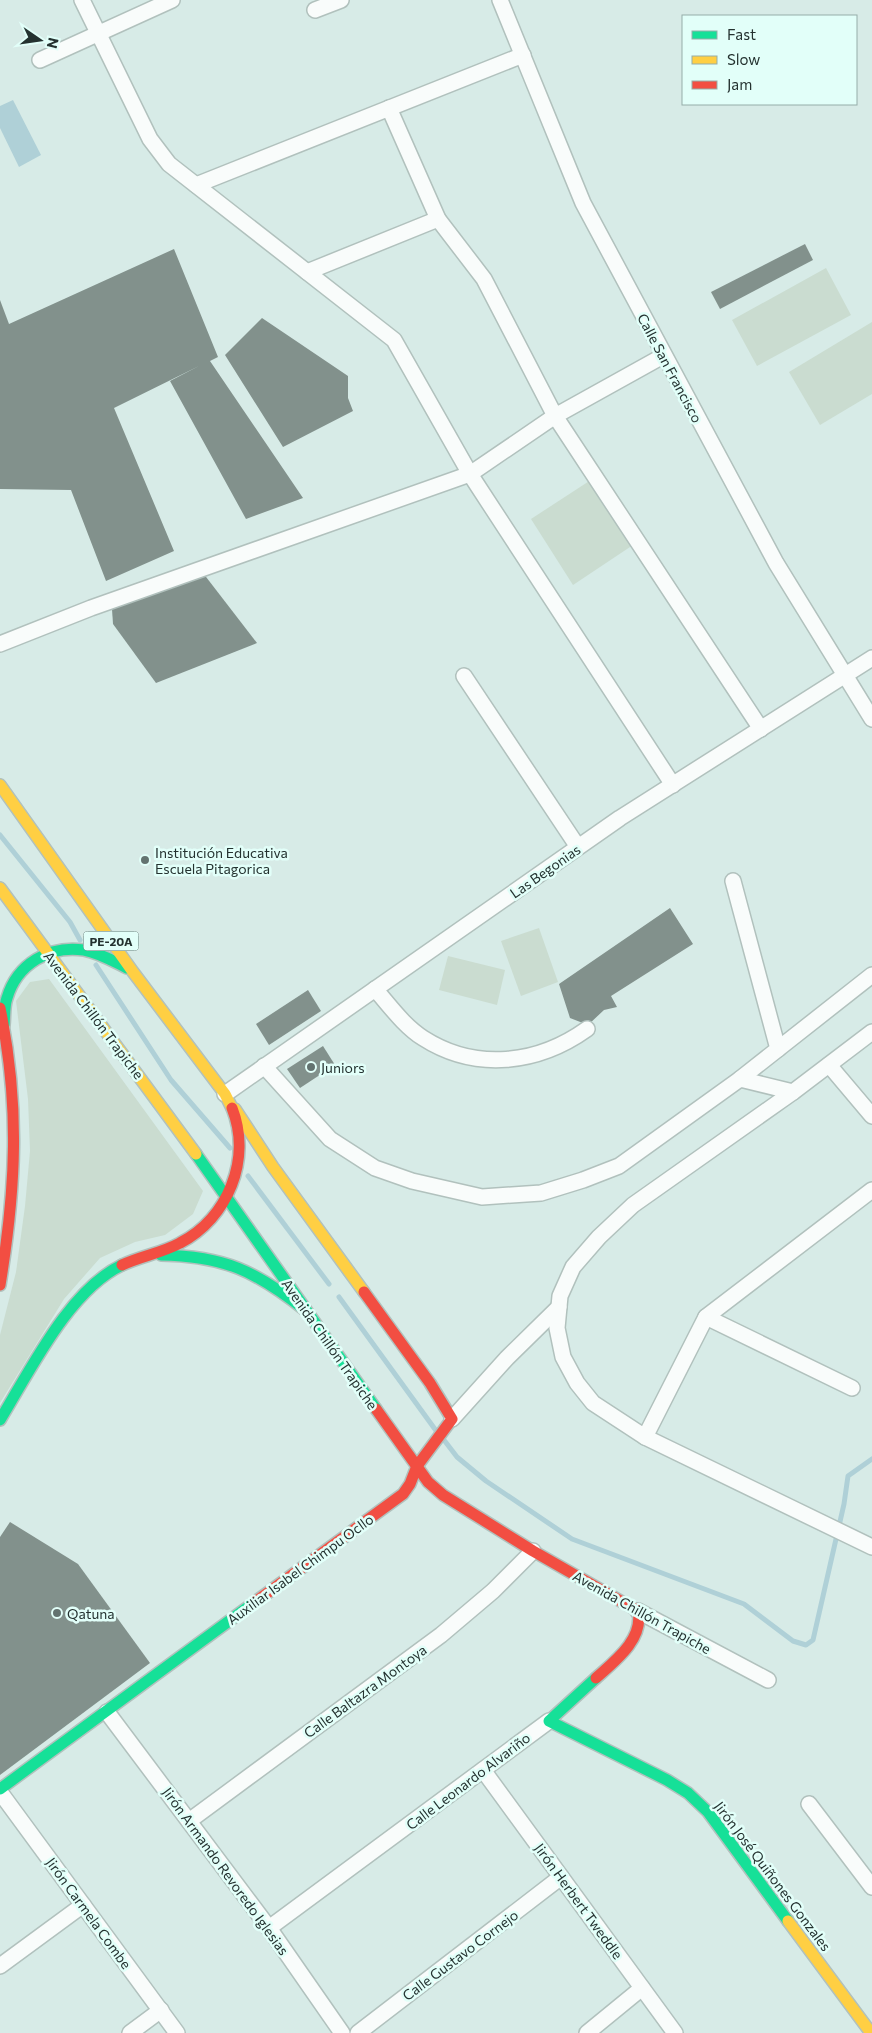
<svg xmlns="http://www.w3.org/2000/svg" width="872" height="2033" font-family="Commissioner,sans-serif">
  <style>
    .green { fill: #cadcd0 }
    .water { fill: #afd0d7 }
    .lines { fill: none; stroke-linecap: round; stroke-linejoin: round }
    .stream { stroke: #afd0d7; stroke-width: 5 }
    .building { fill: #82918c }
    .street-casing { stroke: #b1c1bd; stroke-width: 18 }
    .fast-casing { stroke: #b1c1bd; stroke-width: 14 }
    .slow-casing { stroke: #b1c1bd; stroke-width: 14 }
    .jam-casing { stroke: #b1c1bd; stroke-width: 14 }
    .street { stroke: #f9fcfb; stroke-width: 15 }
    .fast { stroke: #16e098; stroke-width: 11 }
    .slow { stroke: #ffcf43; stroke-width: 11 }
    .jam { stroke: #f24e42; stroke-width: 11 }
    .poi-dot { fill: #637370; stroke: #e2fff9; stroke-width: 2 }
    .labels { text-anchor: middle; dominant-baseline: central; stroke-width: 5; stroke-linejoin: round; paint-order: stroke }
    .shield { fill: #e2fff9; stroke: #5d706c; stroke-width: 1 }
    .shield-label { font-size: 12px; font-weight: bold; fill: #243230 }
    .street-label { font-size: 14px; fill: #243230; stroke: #e2fff9 }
    .poi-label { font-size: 14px; fill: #243230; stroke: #e2fff9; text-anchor: start }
  </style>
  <rect width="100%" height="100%" fill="#d7ebe7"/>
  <g class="green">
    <path d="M826,268L851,315L757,366L732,320Z"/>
    <path d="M872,322V394L820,425L789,372Z"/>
    <path d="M597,476L639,541L573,585L531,519Z"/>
    <path d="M539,928L558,982L521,996L501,941Z"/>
    <path d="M448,956L505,970L497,1005L439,990Z"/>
    <path d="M49,979L203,1191L193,1214L165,1235L135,1242L100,1258L64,1299L0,1403V1335L16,1272L25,1206L30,1151L28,1099L16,1001L30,982Z"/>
  </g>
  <path class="water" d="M13,100L41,155L19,167L0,128V106Z"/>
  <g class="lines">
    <g class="stream">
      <path d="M0,835L70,922L80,940"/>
      <path d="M96,965L171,1080L230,1148"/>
      <path d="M248,1176L329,1284"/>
      <path d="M339,1297L437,1432"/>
      <path d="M444,1440L457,1457L486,1481L572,1539L744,1604L793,1641L806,1645L813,1640L844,1504L848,1476L872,1459"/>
    </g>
  </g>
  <g class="building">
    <path d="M805,244L813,260L720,309L711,292Z"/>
    <path d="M174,249L218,357L210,361L303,498L246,519L170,381L199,366L114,408L174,551L106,581L71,490L0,489V300L9,324Z"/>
    <path d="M262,318L348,376V398L353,411L283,447L225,355Z"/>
    <path d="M203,573L257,643L156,683L113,624L112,609Z"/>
    <path d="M670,908L693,944L611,996L617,1007L604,1010L588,1025L570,1018L559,984Z"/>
    <path d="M308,990L321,1011L269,1045L256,1024Z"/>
    <path d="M323,1046L335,1065L300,1088L287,1069Z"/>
    <path d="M10,1522L78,1564L150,1663L0,1775V1537Z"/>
  </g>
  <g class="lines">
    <g class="street-casing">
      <g id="street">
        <path d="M82,0L150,139L169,164L394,340L470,474L673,785"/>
        <path d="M500,0L583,203L776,563L872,719"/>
        <path d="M315,10L341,0"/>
        <path d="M40,60L172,0"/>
        <path d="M389,108L438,219L484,279L555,416L761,729"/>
        <path d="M196,185L523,55"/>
        <path d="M307,272L438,219"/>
        <path d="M0,644L91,608L470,474L555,416L663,356"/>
        <path d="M464,676L578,847"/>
        <path d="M733,881L778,1049L740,1079"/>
        <path d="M375,989C390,1006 404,1026 423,1038C476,1072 538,1064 587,1029"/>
        <path d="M872,1032L793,1092L633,1205L599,1237L573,1267L560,1296L557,1328L563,1357L577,1383L593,1403L645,1437L872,1547"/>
        <path d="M778,1049L872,975"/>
        <path d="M829,1065L872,1116"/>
        <path d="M264,1066L330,1139L375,1168L412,1181L482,1197L541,1193L583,1180L619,1166L740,1079L793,1092"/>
        <path d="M225,1094L620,818L872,658"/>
        <path d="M706,1317L852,1388"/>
        <path d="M452,1419L507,1358L559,1307"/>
        <path d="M645,1437L706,1317L872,1190"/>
        <path d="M638,1611L768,1680"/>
        <path d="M107,1712L269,1928L342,2033"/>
        <path d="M483,1770L675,2033"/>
        <path d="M0,1792L177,2033"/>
        <path d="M809,1804L872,1887"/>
        <path d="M189,1821L441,1635L493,1591L533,1551"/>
        <path d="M269,1928L549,1721"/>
        <path d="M0,1966L83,1905"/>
        <path d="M130,2033L161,2010"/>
        <path d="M358,2033L561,1877"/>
        <path d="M587,2033L642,1988"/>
      </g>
    </g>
    <g class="fast-casing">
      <g id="fast">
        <path d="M4,1025C5,1016 4,1006 7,998C17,964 49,945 84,950C100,953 113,961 127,968"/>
        <path d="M196,1154L376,1409"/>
        <path d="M161,1255C224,1256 256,1271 305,1310"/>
        <path d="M0,1420C30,1371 69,1290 122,1265"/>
        <path d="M596,1678L549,1721L667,1780L688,1793L708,1812L788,1921"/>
        <path d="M0,1789L255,1602"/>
      </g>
    </g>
    <g class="slow-casing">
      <g id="slow">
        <path d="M0,785L133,972L225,1094L232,1108"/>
        <path d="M0,888L196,1154"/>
        <path d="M235,1109L273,1167L364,1292"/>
        <path d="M788,1921L871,2033"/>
      </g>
    </g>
    <g class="jam-casing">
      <g id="jam">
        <path d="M0,1008C20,1105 16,1188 0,1285"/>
        <path d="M122,1265C141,1256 162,1253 180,1243C228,1218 252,1159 232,1108"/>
        <path d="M376,1409L428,1482L443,1495L533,1551L638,1611C644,1639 615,1661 596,1678"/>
        <path d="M255,1602L403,1494L410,1484L417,1466L452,1419L430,1383L364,1292"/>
      </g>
    </g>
    <use href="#street" class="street"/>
    <use href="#fast" class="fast"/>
    <use href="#slow" class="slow"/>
    <use href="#jam" class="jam"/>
  </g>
  <g class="poi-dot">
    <circle cx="145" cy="860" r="5"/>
    <circle cx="311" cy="1067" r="5"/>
    <circle cx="57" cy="1613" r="5"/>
  </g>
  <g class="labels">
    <rect class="shield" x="83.5" y="931.5" width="55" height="19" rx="4"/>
    <g class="shield-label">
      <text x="111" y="941">PE-20A</text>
    </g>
    <g class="street-label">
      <text transform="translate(670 368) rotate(62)">Calle San Francisco</text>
      <text transform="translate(545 871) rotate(-35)">Las Begonias</text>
      <text transform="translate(94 1015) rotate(53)">Avenida Chillón Trapiche</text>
      <text transform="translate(330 1344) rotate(55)">Avenida Chillón Trapiche</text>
      <text transform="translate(300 1569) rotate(-36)">Auxiliar Isabel Chimpu Ocllo</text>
      <text transform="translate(642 1612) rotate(29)">Avenida Chillón Trapiche</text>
      <text transform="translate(365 1691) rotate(-36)">Calle Baltazra Montoya</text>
      <text transform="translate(468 1781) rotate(-37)">Calle Leonardo Alvariño</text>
      <text transform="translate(226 1871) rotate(54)">Jirón Armando Revoredo Iglesias</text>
      <text transform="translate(773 1876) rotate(53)">Jirón José Quiñones Gonzales</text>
      <text transform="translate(579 1901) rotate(54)">Jirón Herbert Tweddle</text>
      <text transform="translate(89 1913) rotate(54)">Jirón Carmela Combe</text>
      <text transform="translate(460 1955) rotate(-37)">Calle Gustavo Cornejo</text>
    </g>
    <g class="poi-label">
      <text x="155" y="852">Institución Educativa<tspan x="155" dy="16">Escuela Pitagorica</tspan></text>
      <text x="321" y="1067">Juniors</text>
      <text x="67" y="1613">Qatuna</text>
    </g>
  </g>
  <rect x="682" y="15" width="175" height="90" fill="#e2fff9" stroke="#96ada9"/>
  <rect x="692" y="31" width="25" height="8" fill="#16e098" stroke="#96ada9"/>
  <text x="727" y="40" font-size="15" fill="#243230">Fast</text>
  <rect x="692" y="56" width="25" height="8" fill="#ffcf43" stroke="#96ada9"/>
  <text x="727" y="65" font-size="15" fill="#243230">Slow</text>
  <rect x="692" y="81" width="25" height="8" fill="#f24e42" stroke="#96ada9"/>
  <text x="727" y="90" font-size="15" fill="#243230">Jam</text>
  <g transform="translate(40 40) rotate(103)" stroke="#e2fff9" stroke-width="4" paint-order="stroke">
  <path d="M0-4L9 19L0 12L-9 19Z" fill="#243230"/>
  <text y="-8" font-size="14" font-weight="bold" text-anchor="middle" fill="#243230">N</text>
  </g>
</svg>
